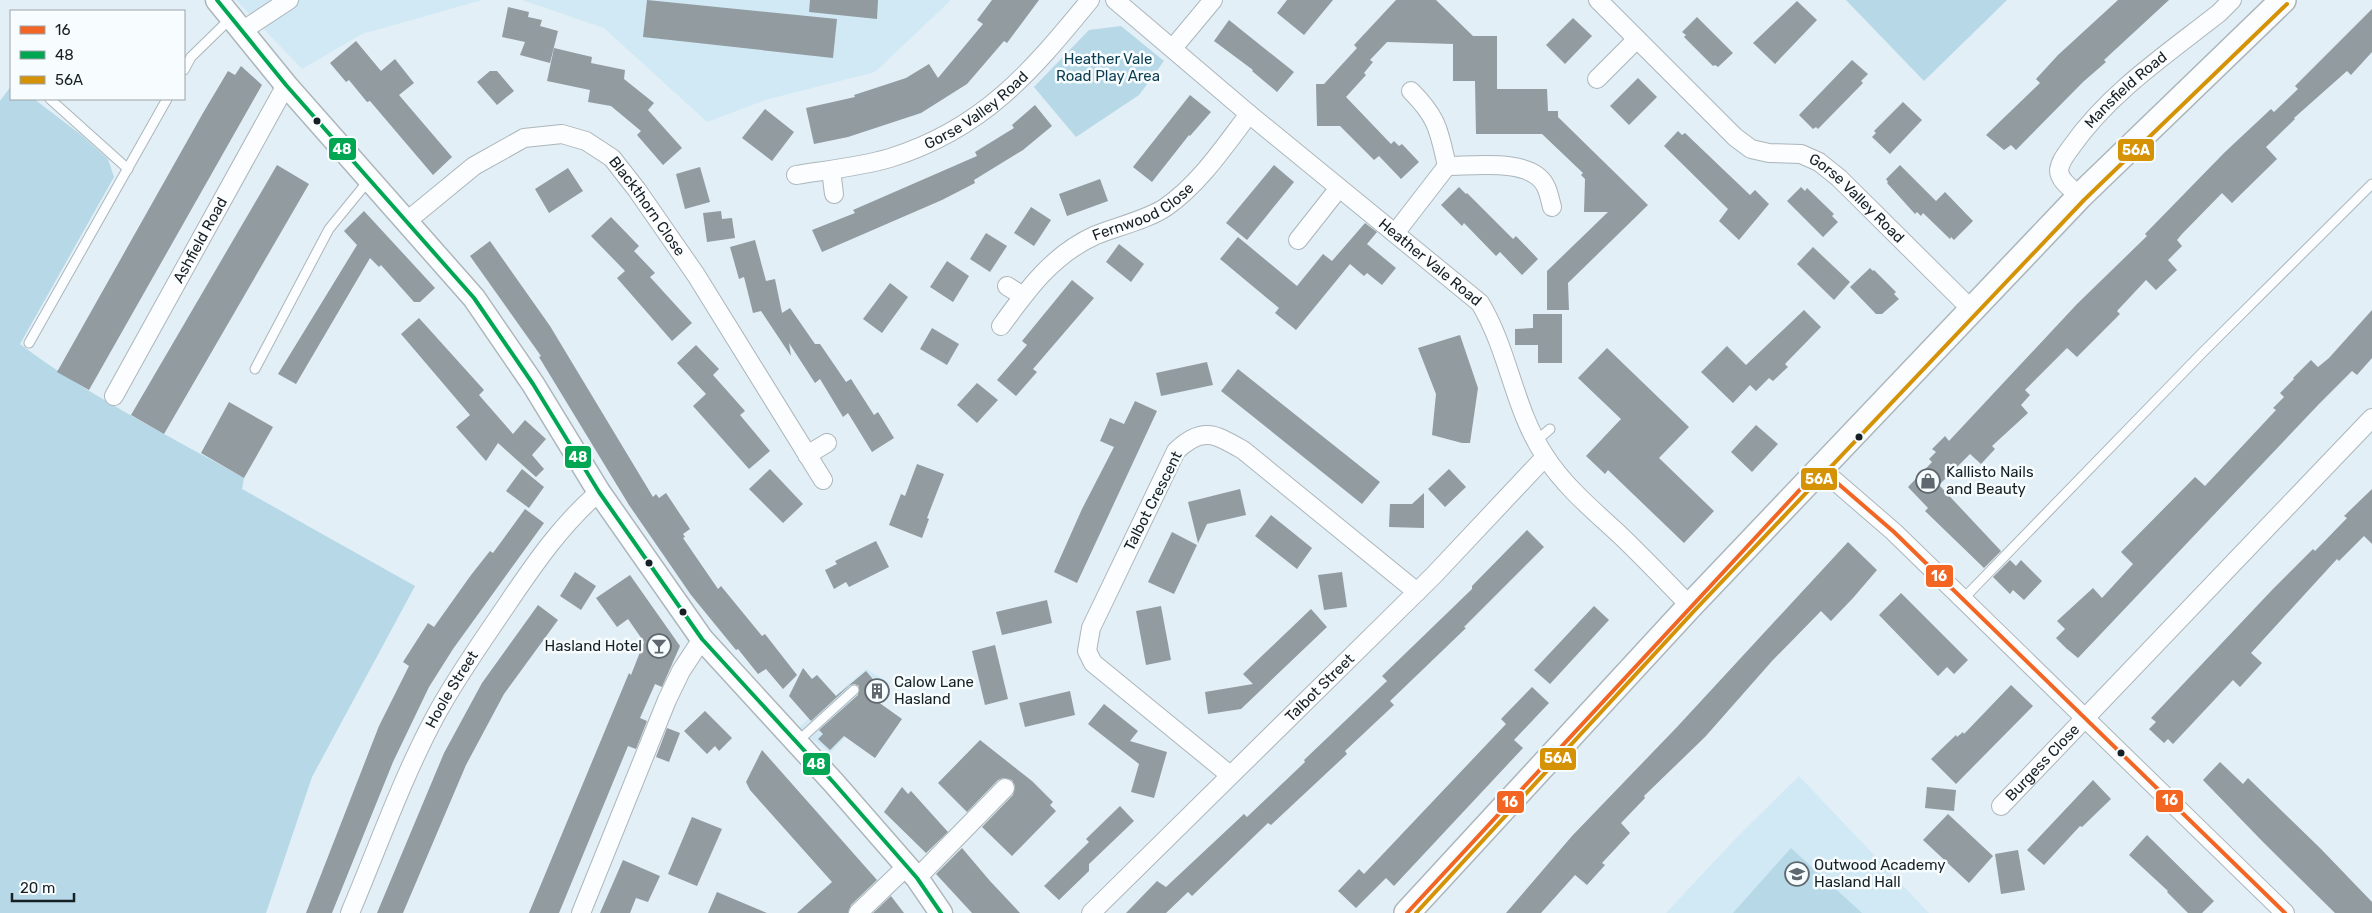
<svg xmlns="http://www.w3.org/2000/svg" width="2372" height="913" font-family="Rubik,sans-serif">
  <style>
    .built { fill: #d1e9f5 }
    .green { fill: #b6d8e7 }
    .building { fill: #919ba0 }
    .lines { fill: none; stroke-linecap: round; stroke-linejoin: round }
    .service-casing { stroke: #acb6bb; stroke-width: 11 }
    .minor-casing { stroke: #acb6bb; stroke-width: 20 }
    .tertiary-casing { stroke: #acb6bb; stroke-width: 25 }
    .secondary-casing { stroke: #acb6bb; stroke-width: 28 }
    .service { stroke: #fbfdfe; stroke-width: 9 }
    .minor { stroke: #fbfdfe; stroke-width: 18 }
    .tertiary { stroke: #fbfdfe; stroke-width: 22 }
    .secondary { stroke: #fbfdfe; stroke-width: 25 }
    .bus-1-casing { stroke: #f7fcfe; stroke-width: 8 }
    .bus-2-casing { stroke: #f7fcfe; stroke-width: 8 }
    .bus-3-casing { stroke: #f7fcfe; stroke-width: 8 }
    .bus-1 { stroke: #f26522; stroke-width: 4 }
    .bus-2 { stroke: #00a651; stroke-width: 4 }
    .bus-3 { stroke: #d59205; stroke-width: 4 }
    .bus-dot { fill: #172024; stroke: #f7fcfe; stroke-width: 2 }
    .labels { text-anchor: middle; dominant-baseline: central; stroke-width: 5; stroke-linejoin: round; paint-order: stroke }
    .park-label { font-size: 15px; fill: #093d4f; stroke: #f7fcfe }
    .street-label { font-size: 15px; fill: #172024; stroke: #f7fcfe }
    .poi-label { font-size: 15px; fill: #172024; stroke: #f7fcfe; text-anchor: start }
    .line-badge { stroke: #f7fcfe; stroke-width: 2 }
    .badge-label { font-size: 14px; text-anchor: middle; font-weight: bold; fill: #fff }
  </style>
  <rect width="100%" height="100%" fill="#e2eff6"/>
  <g class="built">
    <path d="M236,0H482L362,34L302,69Z"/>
    <path d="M522,0H951L875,72L765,100L707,122L604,28Z"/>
    <path d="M866,669L889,683L877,704L830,753L798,728Z"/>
    <path d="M1799,776L1929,913H1666L1739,835Z"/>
  </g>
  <g class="green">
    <path d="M1846,0H2007L1924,81Z"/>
    <path d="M1121,26L1164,61L1139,95L1076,137L1034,87L1089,30Z"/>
    <path d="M11,86V99H34L80,134L108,159L114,177L20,344C90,397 168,435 244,478L242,489L415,586L312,777L266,913H0V101Z"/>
    <path d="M1791,848L1862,913H1733Z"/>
  </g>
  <g class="building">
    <path d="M647,0L837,19L833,58L643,37Z"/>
    <path d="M810,0H878L877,19L809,12Z"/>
    <path d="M992,0H1039L1007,43L1004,41L967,84L921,113L848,137L814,144L806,108L855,97L854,95L906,78L929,64L938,78L983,24L977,20Z"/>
    <path d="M1287,0H1333L1304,35L1277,13Z"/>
    <path d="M1396,0H1436L1473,36H1497V89H1547L1548,111H1558V117L1648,205L1568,283L1569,310H1547V271L1608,212H1584L1585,179L1581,175L1583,173L1542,134H1476L1475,81H1453V44L1387,42L1370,60L1373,62L1364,73L1366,75L1346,97L1391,144L1394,141L1399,146L1402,144L1419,162L1401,179L1379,156L1374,160L1340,126H1317L1316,84H1324L1357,48L1354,45Z"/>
    <path d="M2118,0H2169L2104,60L2106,62L2083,82L2016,150L2011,145L2004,150L1986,135L2040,83L2036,79L2058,55Z"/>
    <path d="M1797,1L1817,20L1775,64L1753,43Z"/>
    <path d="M508,7L529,12L528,17L542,20L540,26L558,31L550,63L520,55L525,42L502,37Z"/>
    <path d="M2372,9V52L2351,75L2347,71L2294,118L2295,119L2266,147L2277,159L2232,203L2222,193L2182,234L2177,240L2182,246L2168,260L2177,270L2156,290L2146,280L2117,311L2120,314L2077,357L2067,348L2025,390L2030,395L2021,405L2028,413L1992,446L1995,449L1981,464L1970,454L1939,485L2001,551L1984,568L1925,511L1928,508L1908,487L1932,462L1929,459L1936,452L1932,449L1945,436L1949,441L2077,304L2147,236L2145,234L2225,152L2271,109L2274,112L2298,89L2295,86Z"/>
    <path d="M1697,17L1733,53L1718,67L1715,65L1713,66L1684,37L1686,35L1682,32Z"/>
    <path d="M1573,18L1592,36L1565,64L1546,45Z"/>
    <path d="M1229,20L1294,72L1277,92L1252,71L1253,70L1214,41Z"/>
    <path d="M356,41L381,71L395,59L414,83L399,95L452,157L433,175L370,101L367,102L349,80L346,82L330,63Z"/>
    <path d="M554,48L592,57L591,63L625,70L624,79L654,103L648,110L682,148L663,165L637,135L641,131L611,106L588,102L590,90L547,81Z"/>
    <path d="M1852,60L1868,74L1861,81L1863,83L1818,129L1816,127L1813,129L1799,115Z"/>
    <path d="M241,66L262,85L89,390L57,372L203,113L228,71L235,75Z"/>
    <path d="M490,71H497L514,91L497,105L477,82Z"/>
    <path d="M1638,78L1657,97L1629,125L1610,106Z"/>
    <path d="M1190,95L1211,112L1190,136L1189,135L1152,182L1133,167Z"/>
    <path d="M1903,102L1922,120L1890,154L1872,137L1876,133L1874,131Z"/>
    <path d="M1035,105L1052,126L1023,150L974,180L975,183L942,200L822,252L812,230L855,213L853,210L977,156L975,152L1014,128L1012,125Z"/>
    <path d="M765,109L794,132L772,161L742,138Z"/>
    <path d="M1678,131L1682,135L1685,133L1750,195L1755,190L1769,204L1739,240L1719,221L1728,209L1664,146Z"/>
    <path d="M277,165L309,184L164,434L131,415Z"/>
    <path d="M1274,165L1294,182L1247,240L1226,223Z"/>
    <path d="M1900,165L1936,201L1945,192L1973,221L1954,240L1951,237L1950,239L1923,213L1921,216L1917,212L1915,214L1887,183L1888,182L1886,179Z"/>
    <path d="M700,167L710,202L685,209L676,174Z"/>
    <path d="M568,168L583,191L549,213L535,189Z"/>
    <path d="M1100,179L1108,201L1067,216L1059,194Z"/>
    <path d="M1459,187L1466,194L1467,193L1513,239L1516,236L1538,259L1522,275L1500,252L1496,256L1464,223L1462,226L1441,205Z"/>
    <path d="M1801,187L1805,191L1807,188L1834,214L1832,216L1838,222L1823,237L1787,201Z"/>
    <path d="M1031,207L1051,220L1034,246L1014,233Z"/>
    <path d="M364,211L435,288L420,302H414L381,265L379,267L370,258L296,384L278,374L357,245L344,231Z"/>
    <path d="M721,211L722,219L732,218L735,238L707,242L703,213Z"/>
    <path d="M611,217L639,246L634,251L655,273L650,277L692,323L672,341L617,278L625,271L591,236Z"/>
    <path d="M1365,223L1377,232L1367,244L1396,268L1382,285L1367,273L1364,276L1350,264L1296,330L1275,313L1279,308L1220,259L1238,237L1297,286L1323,254L1332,261Z"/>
    <path d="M986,233L1007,246L990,272L970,259Z"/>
    <path d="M755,240L766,281L775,279L782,313L790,308L815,344H820L846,382L851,379L874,415L878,412L894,438L872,452L848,413L843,417L820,379L815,383L789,343L791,356L761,311L753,313L744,277L739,279L730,247Z"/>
    <path d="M490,241L550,326L653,497L656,494L659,498L666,493L690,529L683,534L685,537L683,538L718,589L721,586L762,636L765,634L797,675L783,689L766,669L758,674L738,649L736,650L691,595L629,505L539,357L541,356L470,256Z"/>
    <path d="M1119,244L1144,264L1131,282L1106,262Z"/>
    <path d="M1813,247L1850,282L1834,300L1797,264Z"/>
    <path d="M947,261L969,276L953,302L930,287Z"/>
    <path d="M1870,268L1873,271L1874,270L1896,292L1894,294L1899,299L1882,314H1876L1850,287Z"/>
    <path d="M1072,280L1094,298L1033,369L1037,372L1016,396L997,380L1027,345L1022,341Z"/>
    <path d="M890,283L908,297L882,333L863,319Z"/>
    <path d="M1804,310L1821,327L1785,364L1788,367L1773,381L1769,378L1756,391L1750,385L1733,403L1701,372L1727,346L1746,365Z"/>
    <path d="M2372,310V358L2357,375L2352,371L2319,404L2078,658L2067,649L2056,638L2065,629L2057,621L2093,588L2102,598L2133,564L2121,552L2195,477L2205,486L2276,410L2273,408L2284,397L2280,393L2294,379L2293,378L2311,360L2318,367L2329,358Z"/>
    <path d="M1533,314H1562V363H1538V345H1515V329L1533,328Z"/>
    <path d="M419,318L484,390L479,395L513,434L525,420L546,439L532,455L544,469L536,477L498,443L486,461L456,427L470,415L401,334Z"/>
    <path d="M932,328L959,344L947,365L920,349Z"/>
    <path d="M1460,335L1478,388L1470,443H1462L1432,435L1436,394L1418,348Z"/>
    <path d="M696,345L719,369L713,375L745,411L740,415L770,451L749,469L693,406L706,394L677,363Z"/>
    <path d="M1607,348L1689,427L1659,458L1714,511L1684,543L1608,470L1605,474L1586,456L1621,419L1578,378Z"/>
    <path d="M1207,362L1213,385L1161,396L1156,373Z"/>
    <path d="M1238,369L1380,482L1362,504L1221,391Z"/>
    <path d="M977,383L998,400L977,423L957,405Z"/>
    <path d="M1135,401L1157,411L1077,583L1054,572L1082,509L1114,447L1100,441L1110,418L1124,424Z"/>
    <path d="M229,402L273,427L244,478L201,453Z"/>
    <path d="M1756,425L1778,444L1752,472L1731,452Z"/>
    <path d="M917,464L944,474L927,518L929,519L922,538L889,525L901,494L905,496Z"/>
    <path d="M522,469L544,487L529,508L506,491Z"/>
    <path d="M770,469L803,504L783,523L749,489Z"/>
    <path d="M1449,469L1466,487L1445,507L1428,489Z"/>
    <path d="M1240,489L1246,515L1207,524L1198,543L1188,502Z"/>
    <path d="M2372,489V544L2364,536L2339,561L2337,559L2251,653L2262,663L2240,687L2233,680L2173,744L2168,739L2164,743L2149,729L2156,722L2151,718L2272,590L2313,549L2315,551L2347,518L2344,516Z"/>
    <path d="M1424,493V528L1389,527L1390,504H1412Z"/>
    <path d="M525,509L544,523L453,649L429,687L393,762L332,913H306L379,726L409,666L403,662L428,623L434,627L471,575L490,551L493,553Z"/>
    <path d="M1271,515L1312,548L1297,569L1255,536Z"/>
    <path d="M1527,530L1544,547L1464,627L1466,628L1390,701L1394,705L1345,751L1347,754L1271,825L1268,823L1192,896L1188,892L1166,913H1126L1157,881L1166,887L1244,814L1247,817L1305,762L1304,760L1387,681L1382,676L1472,589V586Z"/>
    <path d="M1172,532L1197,545L1174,594L1148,582Z"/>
    <path d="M876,541L889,567L849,587L846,582L834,589L825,570L837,564L835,561Z"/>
    <path d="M1848,542L1877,570L1853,598L1831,621L1821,611L1772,661L1705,737L1644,796L1645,798L1621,823L1630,833L1602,863L1605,865L1587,885L1575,875L1541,913H1506L1572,836L1677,727Z"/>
    <path d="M2010,560L2016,566L2021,560L2042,581L2024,600L2013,590L2010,594L1993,577Z"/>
    <path d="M575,572L596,586L581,610L560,596Z"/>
    <path d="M1342,572L1347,607L1324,610L1318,575Z"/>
    <path d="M630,575L680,646L662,687L655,684L640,718L647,721L636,749L628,746L559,913H529L629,673L631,675L644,642L628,619L617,627L596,598Z"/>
    <path d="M1901,593L1968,660L1954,674L1947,667L1938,676L1879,615Z"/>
    <path d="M1047,600L1052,623L1002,635L996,612Z"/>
    <path d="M538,605L558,620L504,694L466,765L403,913H377L444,753L482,683Z"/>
    <path d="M1161,606L1171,660L1146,665L1136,611Z"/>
    <path d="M1594,606L1609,620L1550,684L1534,670Z"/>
    <path d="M1311,609L1327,627L1241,709L1208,714L1205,692L1253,684L1243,674Z"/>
    <path d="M995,645L1008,699L985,705L972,651Z"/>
    <path d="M803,668L812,679L817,675L836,696L866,671L883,691L874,699L902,719L875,758L844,736L830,750L818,739L823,734L819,730L858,695L859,686L855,684L850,685L811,721L789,696Z"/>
    <path d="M2011,685L2033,706L1956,784L1931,759L1956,735L1957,737L1963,732L1964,734Z"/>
    <path d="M1532,687L1549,703L1514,740L1523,748L1394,886L1386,878L1356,908L1338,891L1359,869L1364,874L1506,724L1501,719Z"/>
    <path d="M1070,691L1075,715L1025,727L1019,703Z"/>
    <path d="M1104,704L1138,731L1130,741L1167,752L1154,798L1131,792L1139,764L1088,724Z"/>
    <path d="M705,711L732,738L719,751L715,746L707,754L684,731Z"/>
    <path d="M667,728L680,733L669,762L656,757Z"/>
    <path d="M980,740L1032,781L1053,802L1050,805L1056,811L1012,856L982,827L1013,795L1015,786L1012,780L1003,778L998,780L967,812L938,783Z"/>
    <path d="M762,750L877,880L851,905L848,913H797L832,882L750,790L746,782Z"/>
    <path d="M2220,762L2243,784L2248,778L2321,849L2372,902V913H2335L2263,842L2203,780Z"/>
    <path d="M2093,780L2111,799L2082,827L2080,826L2044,865L2027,850Z"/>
    <path d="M902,787L908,794L911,791L948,832L926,853L884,812Z"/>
    <path d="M1927,787L1956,790L1954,811L1925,808Z"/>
    <path d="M1120,806L1134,821L1089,864V871L1059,900L1044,886L1089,842L1086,839Z"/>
    <path d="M1948,814L1993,856L1969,883L1923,840Z"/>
    <path d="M692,817L722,829L697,886L668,874Z"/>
    <path d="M2147,835L2214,901L2202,913H2188L2167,892L2168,891L2129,855Z"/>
    <path d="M962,848L990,881L1020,913H972L936,874Z"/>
    <path d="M2018,850L2025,890L2001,894L1995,854Z"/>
    <path d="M623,860L660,876L648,902L636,898L630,913H600Z"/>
    <path d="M717,892L767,913H708Z"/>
    <path d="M891,896L904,913H873Z"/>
  </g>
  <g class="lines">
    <g class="service-casing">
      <g id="service">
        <path d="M184,70L191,57L231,18"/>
        <path d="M50,99L128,169"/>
        <path d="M29,343L167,99"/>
        <path d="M255,369L329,229L369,180"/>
        <path d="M1536,441L1550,429"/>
        <path d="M1963,599L2203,352L2372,184"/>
        <path d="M797,742L854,690"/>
      </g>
    </g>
    <g class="minor-casing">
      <g id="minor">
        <path id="s1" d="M1115,0L1249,114L1480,303C1509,351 1514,410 1545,456C1564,486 1594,511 1620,535C1644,558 1667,582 1690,606"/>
        <path id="s2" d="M1598,0L1735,137L1751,149L1769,153L1801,154L1819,162L1839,178L1972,310"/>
        <path d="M242,31L289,0"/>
        <path d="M1173,48L1213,0"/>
        <path d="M1597,79L1637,39"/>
        <path d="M1411,91C1438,118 1439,131 1447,166"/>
        <path d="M831,170L834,194"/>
        <path id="s3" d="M796,175C827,170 859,167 890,158C983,129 1031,72 1090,0"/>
        <path id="s4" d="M2080,196C2072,189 2059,181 2059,170C2060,161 2067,153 2072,146C2110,92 2167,54 2219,13L2232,0"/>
        <path id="s5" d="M407,221L474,166L524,138L562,134L586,141L612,158L637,190L696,275L823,480"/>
        <path d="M1396,232L1447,166C1474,166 1531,158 1545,185C1549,192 1550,200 1552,207"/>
        <path d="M1298,240L1339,188"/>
        <path d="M1007,286L1023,296"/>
        <path id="s6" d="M1001,326C1027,290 1053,254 1096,235C1116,227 1149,219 1166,207C1200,183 1224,147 1249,114"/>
        <path id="s7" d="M114,396L286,85"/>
        <path d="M807,455L827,443"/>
        <path d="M1820,468L1894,532L2285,913"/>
        <path d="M1230,775L1093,663L1087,651L1091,628L1176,451C1202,426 1215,434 1243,450L1417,592"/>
        <path id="s8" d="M2001,806L2372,418"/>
        <path d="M917,878L1005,788"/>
        <path id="s9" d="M350,913C378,847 402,778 436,715C457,676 483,640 508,603C535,563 562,524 599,492"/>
        <path d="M581,913L667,700L681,671L702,639"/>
        <path d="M858,913L907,866"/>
        <path id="s10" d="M1091,913L1434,575L1545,457"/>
      </g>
    </g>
    <g class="tertiary-casing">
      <path id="tertiary" d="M217,0L286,85L474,298L533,384L599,492L702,639L834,783L917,878L941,913"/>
    </g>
    <g class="secondary-casing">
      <path id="secondary" d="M1407,913L1690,606L2080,196L2283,0"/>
    </g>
    <use href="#service" class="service"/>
    <use href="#minor" class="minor"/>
    <use href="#tertiary" class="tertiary"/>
    <use href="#secondary" class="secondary"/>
    <g class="bus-1-casing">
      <g id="bus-1">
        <path d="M1820,468L1894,532L2285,913"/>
        <path d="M1407,913L1820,468"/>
      </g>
    </g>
    <g class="bus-2-casing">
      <path id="bus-2" d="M217,0L286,85L474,298L533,384L599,492L702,639L834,783L917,878L941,913"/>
    </g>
    <g class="bus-3-casing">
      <path id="bus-3" d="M1416,913L1695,610L2084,200L2287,4"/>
    </g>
    <use href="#bus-1" class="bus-1"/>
    <use href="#bus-2" class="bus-2"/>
    <use href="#bus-3" class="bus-3"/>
  </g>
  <defs>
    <g id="shop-ring" transform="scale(1.25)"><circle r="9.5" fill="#f7fcfe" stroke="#5e686e" stroke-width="1.5"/><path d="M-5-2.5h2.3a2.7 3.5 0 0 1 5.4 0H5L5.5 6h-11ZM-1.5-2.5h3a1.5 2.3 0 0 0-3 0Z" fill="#5e686e"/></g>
    <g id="bar-ring" transform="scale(1.25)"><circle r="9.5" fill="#f7fcfe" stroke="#5e686e" stroke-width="1.5"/><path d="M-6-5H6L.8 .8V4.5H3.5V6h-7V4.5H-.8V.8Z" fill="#5e686e"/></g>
    <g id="building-ring" transform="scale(1.25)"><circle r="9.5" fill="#f7fcfe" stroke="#5e686e" stroke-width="1.5"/><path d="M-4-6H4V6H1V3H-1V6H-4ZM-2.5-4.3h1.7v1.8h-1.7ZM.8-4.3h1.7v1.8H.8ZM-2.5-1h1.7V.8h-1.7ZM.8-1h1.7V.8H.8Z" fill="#5e686e"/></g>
    <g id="school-ring" transform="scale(1.25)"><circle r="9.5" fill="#f7fcfe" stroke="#5e686e" stroke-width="1.5"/><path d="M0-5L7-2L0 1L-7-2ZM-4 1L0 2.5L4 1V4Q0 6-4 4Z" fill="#5e686e"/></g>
  </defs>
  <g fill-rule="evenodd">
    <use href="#shop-ring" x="1928" y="481"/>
    <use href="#bar-ring" x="659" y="646"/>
    <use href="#building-ring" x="877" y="691"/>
    <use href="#school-ring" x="1797" y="874"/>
  </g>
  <g class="bus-dot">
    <circle cx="317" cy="121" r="4.5"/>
    <circle cx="1859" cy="437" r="4.5"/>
    <circle cx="649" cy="563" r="4.5"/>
    <circle cx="683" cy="612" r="4.5"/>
    <circle cx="2121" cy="753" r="4.5"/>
  </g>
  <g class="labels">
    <g class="park-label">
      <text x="1108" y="59">Heather Vale<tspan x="1108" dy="17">Road Play Area</tspan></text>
    </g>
    <g class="street-label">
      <text stroke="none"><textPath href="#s4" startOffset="140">Mansfield Road</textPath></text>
      <text stroke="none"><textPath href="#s3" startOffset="195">Gorse Valley Road</textPath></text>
      <text stroke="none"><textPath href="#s2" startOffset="336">Gorse Valley Road</textPath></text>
      <text stroke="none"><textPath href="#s5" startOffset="298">Blackthorn Close</textPath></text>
      <text stroke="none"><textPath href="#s6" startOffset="186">Fernwood Close</textPath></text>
      <text stroke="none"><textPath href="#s7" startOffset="178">Ashfield Road</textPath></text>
      <text stroke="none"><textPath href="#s1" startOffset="410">Heather Vale Road</textPath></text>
      <text transform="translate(1153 501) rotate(-63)">Talbot Crescent</text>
      <text stroke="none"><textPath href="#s10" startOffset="321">Talbot Street</textPath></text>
      <text stroke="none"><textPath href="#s9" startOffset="246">Hoole Street</textPath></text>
      <text stroke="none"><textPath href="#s8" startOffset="60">Burgess Close</textPath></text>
    </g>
    <g class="poi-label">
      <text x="1946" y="472">Kallisto Nails<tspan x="1946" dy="17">and Beauty</tspan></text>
      <text x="642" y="646" text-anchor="end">Hasland Hotel</text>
      <text x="894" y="682">Calow Lane<tspan x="894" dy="17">Hasland</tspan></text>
      <text x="1814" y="865">Outwood Academy<tspan x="1814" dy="17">Hasland Hall</tspan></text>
    </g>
  </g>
  <g class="line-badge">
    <rect x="328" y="137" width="29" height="24" rx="5" fill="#00a651"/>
    <rect x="2117" y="138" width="38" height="24" rx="5" fill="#d59205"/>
    <rect x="564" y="445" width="28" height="24" rx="5" fill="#00a651"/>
    <rect x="1800" y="467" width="38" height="24" rx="5" fill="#d59205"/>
    <rect x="1925" y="564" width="29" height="24" rx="5" fill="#f26522"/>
    <rect x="1539" y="747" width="38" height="24" rx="5" fill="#d59205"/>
    <rect x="802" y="752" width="29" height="24" rx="5" fill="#00a651"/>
    <rect x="2155" y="789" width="29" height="24" rx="5" fill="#f26522"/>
    <rect x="1496" y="790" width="29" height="24" rx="5" fill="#f26522"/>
  </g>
  <g class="badge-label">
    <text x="342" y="154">48</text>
    <text x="2136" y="155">56A</text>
    <text x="578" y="462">48</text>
    <text x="1819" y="484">56A</text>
    <text x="1939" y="581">16</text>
    <text x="1558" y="763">56A</text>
    <text x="816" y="769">48</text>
    <text x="2170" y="805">16</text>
    <text x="1510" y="807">16</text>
  </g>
  <rect x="10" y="10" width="175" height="90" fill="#f7fcfe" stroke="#9da4a7"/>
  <rect x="20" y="26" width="25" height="8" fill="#f26522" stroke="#9da4a7"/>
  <text x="55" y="35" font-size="15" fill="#172024">16</text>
  <rect x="20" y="51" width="25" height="8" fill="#00a651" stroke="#9da4a7"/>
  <text x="55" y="60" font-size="15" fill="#172024">48</text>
  <rect x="20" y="76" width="25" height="8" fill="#d59205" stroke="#9da4a7"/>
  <text x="55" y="85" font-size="15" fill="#172024">56A</text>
  <path d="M12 893v8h62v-8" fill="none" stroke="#172024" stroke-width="2.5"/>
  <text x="20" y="893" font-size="15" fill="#172024" stroke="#f7fcfe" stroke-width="4" paint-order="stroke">20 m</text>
</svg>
